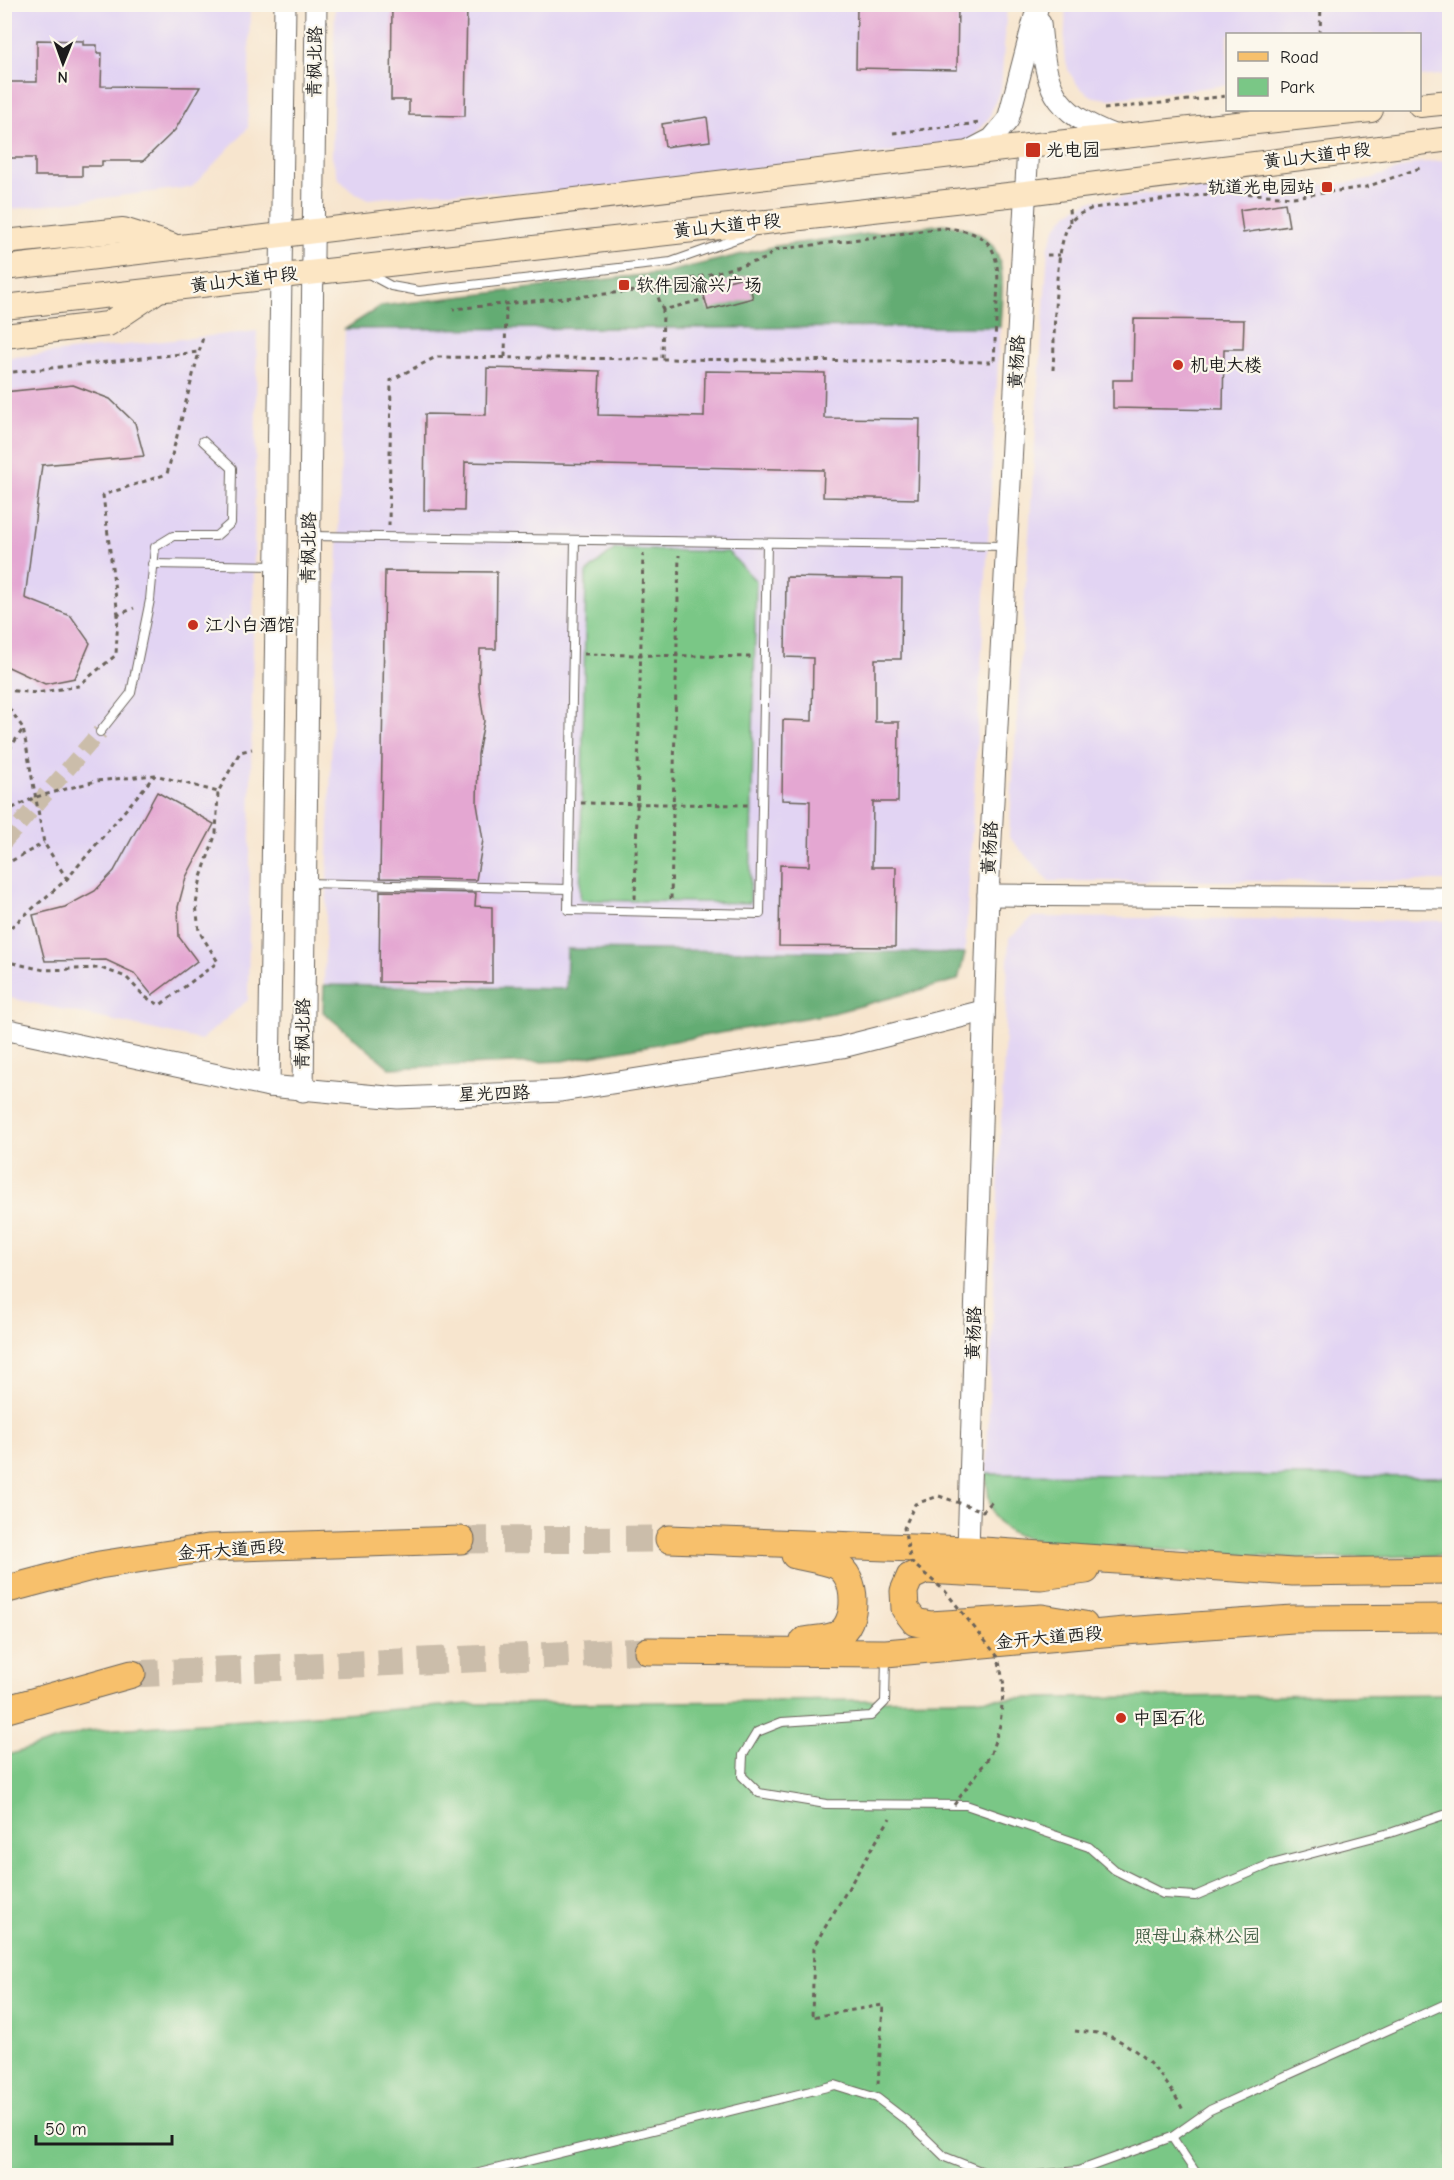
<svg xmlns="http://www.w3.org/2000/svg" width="1454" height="2180" font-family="'Comic Neue','LXGW WenKai TC',sans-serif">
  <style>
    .built { fill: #e2d4f3 }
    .green { fill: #7ac786; stroke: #4b7251; stroke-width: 1.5 }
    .forest { fill: #63ac73; stroke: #406448; stroke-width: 1.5 }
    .building { fill: #e4a7d2 }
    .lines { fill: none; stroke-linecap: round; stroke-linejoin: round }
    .minor-tunnel { stroke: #cbbdaa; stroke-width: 16; stroke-dasharray: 16 8; stroke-linecap: butt }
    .primary-tunnel { stroke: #cbbdaa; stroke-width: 27; stroke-dasharray: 27 14; stroke-linecap: butt }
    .service-casing { stroke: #69625a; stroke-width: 10 }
    .tertiary-casing { stroke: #69625a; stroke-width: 23 }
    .secondary-casing { stroke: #69625a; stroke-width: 26 }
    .primary-casing { stroke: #69625a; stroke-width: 29 }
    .path { stroke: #69625a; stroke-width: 3; stroke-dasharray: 4.5 4.5; stroke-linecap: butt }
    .service { stroke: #fff; stroke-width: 8 }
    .tertiary { stroke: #fff; stroke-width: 21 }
    .secondary { stroke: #fce6c4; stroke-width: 24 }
    .primary { stroke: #f7c06c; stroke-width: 27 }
    .path-bridge { stroke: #69625a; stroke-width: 3; stroke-dasharray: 4.5 4.5; stroke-linecap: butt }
    .poi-dot { fill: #c8321e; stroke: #fbf7ec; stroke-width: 2 }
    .labels { text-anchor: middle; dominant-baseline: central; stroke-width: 4.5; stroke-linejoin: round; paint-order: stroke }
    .street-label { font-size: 18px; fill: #1c1c1c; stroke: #fbf7ec }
    .poi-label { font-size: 18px; fill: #1c1c1c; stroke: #fbf7ec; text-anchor: start }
    .park-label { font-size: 18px; fill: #426046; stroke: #fbf7ec }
  </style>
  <rect width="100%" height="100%" fill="#fbf7ec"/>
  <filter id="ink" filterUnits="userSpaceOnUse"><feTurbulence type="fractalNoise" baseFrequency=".0167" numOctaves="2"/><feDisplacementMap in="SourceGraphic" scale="12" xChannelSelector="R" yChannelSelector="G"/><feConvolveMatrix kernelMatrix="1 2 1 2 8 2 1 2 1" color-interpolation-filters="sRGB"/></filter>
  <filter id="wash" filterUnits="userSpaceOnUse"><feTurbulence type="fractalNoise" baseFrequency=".008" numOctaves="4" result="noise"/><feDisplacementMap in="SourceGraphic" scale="24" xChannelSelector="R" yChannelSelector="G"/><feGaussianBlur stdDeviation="1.35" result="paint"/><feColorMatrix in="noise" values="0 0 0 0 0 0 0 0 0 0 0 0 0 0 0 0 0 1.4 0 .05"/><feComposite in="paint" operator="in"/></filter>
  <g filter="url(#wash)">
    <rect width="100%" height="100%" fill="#f7e5ce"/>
    <g class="built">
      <path d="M4,5L250,8L248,128L192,187L5,210Z"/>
      <path d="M335,5H1007L1001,87L989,118L967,143L556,193L442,192L367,199L351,191L338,178L332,157Z"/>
      <path d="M1066,5H1449V74L1420,77V34H1228L1227,85L1110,99L1093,97L1079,87L1069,72L1064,54Z"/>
      <path d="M1449,160V881H1049L1009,837L1048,248L1056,227L1069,212L1090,201L1229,185L1288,189L1364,181L1417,163Z"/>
      <path d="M1000,327L965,953L958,980L833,1013L562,1061L390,1068L323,1012L345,329Z"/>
      <path d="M257,331L248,1000L201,1040L5,997V358Z"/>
      <path d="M1033,917L1449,921V1478L986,1474L1009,938Z"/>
    </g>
    <g class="green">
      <path d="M615,549L728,552L756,581L750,903L580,900L586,573Z"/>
      <path d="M986,1474L1449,1477V1555L1304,1559L1037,1541C993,1530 990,1516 986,1474Z"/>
      <path d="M1449,1694V2175L5,2176V1756L87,1731L471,1704Z"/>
    </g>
    <g class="forest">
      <path d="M943,224C1012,232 1003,271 1000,327L345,329L381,306L668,272L776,246Z"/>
      <path d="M567,949L965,953L958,980L833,1013L562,1061L390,1068L323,1012L324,985L566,989Z"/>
    </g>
    <g id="blocks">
      <g class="building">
        <path d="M392,4H467L465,116L409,115V100H391Z"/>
        <path d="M883,4H958L957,70L856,68L857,6L883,7Z"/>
        <path d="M37,40L83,41V45H97V53H102L101,86L200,87L175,130L143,161H102V166H82V176H35V158H4V82H37Z"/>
        <path d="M707,117L710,141L665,147L662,124Z"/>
        <path d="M1285,203L1289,226L1243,233L1240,210Z"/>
        <path d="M747,276L753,298L708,310L702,288Z"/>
        <path d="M1134,319L1244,320L1243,349H1224L1223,410L1113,408V380H1133Z"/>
        <path d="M487,368L600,371L598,415L704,417L705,371L825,373L824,418L920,419L918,499L823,497L824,470L465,462L464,511L424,510L425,414L486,415Z"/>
        <path d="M73,385L110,399L135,423L144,456L42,465L25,598L71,616L90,643L75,678L45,684L4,665V392Z"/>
        <path d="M385,571L497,572L496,649H480L479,686L484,721L478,754L477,804L483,840L476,880L380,878Z"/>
        <path d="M786,577L902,579L901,659H875V722H899L898,802H873L872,867H896L895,947L779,946L780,865L809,866L810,801L782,800L783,720L812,721L813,658L785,657Z"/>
        <path d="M157,792L214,824L186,877L178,907L179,937L197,961L152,995L134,973L106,960L45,961L33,915L65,907L95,891L114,871Z"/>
        <path d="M380,891L476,893L475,906L492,907V983L379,982Z"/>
      </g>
    </g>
  </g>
  <g filter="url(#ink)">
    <use href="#blocks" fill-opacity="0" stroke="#69625a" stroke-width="1.5"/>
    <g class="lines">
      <path class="minor-tunnel" d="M4,842L100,732"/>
      <g class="primary-tunnel">
        <path d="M461,1540L669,1539"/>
        <path d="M132,1674L648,1651"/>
      </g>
      <g class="service-casing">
        <g id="service">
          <path d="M365,272L391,286L419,291L671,262L750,234"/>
          <path d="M311,536L1006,546"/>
          <path d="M575,540L568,910L760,914L767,543"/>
          <path d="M152,564L277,566"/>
          <path d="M100,732L131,693L150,600L155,547L173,536H216L231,523L232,468L203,441"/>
          <path d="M305,883L569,889"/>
          <path d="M886,1657L885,1702L871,1716L782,1722L757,1732L743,1755L742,1776L759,1793L826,1804L966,1805L1089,1847L1115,1870L1163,1894L1195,1896L1268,1865L1393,1832L1450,1813"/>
          <path d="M1172,2137L1198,2176"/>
          <path d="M467,2176L835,2085L877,2098L911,2124L945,2157L993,2176"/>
          <path d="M1026,2176L1078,2171L1172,2137L1210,2110L1450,2002"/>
        </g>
      </g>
      <g class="tertiary-casing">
        <g id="tertiary">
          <path d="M1040,23C1046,88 1050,111 1116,136"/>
          <path d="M969,151L992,139L1008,120L1038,5"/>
          <path d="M988,895L1450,898"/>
          <path d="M4,1029L269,1086L398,1098L561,1091L842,1047L983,1011"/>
          <path d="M269,1086L285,4"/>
          <path d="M303,1091L316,4"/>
          <path d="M968,1550L988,895L1028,146"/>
        </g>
      </g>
      <g class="secondary-casing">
        <g id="secondary">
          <path d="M1420,105L1450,102"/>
          <path d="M4,242L123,230L171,245"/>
          <path d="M4,268L1028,146L1371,110"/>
          <path d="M4,307L1026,193L1450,139"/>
          <path d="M4,336L108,324L154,293"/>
        </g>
      </g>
      <g class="primary-casing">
        <g id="primary">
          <path d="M669,1539L968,1550L1293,1572L1450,1570"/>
          <path d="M795,1555C807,1558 824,1560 836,1565C858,1576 859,1624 837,1635C828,1639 814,1639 804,1641"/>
          <path d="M4,1590L99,1565L208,1548L461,1540"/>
          <path d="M1084,1625L1042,1618L930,1625L915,1622L905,1609L904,1591L910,1577L925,1570L1041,1576L1086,1570"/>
          <path d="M648,1651L886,1653L1125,1631L1293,1619L1450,1618"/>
          <path d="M4,1710L132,1674"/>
        </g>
      </g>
      <g class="path">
        <path d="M1320,34L1321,4"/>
        <path d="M1104,109L1228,96"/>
        <path d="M893,133L979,123"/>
        <path d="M1069,209L1070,222"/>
        <path d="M1047,255H1060"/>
        <path d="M655,289L663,310"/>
        <path d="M505,357L506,304"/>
        <path d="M662,358L663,310L705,299"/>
        <path d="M1053,370C1055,337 1053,248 1070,223C1075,215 1084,212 1093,208L1227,192L1293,197L1366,187L1420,168"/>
        <path d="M4,373L199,352"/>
        <path d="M389,526L391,380L436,357L994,362C995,341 996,321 997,301C1000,254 997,232 944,228L775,250L765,259L655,289L453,309"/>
        <path d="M118,615L103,495L167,474L203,337"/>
        <path d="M584,654L751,657"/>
        <path d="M4,690L37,693L78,686L116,655L118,615L134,608"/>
        <path d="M4,701L23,728L44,843L67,879"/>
        <path d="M4,757L23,729"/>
        <path d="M581,803L748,805"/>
        <path d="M4,812L36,797L96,781L155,775L218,792L240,752L252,749"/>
        <path d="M4,865L44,843"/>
        <path d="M635,899L643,554"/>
        <path d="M671,899L679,555"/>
        <path d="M4,933L67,879L155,775"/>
        <path d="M4,961L44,970L101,968L126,977L145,997L160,1005L218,962L199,931L196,904L201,877L216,833L218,792"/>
        <path d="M1075,2031C1083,2032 1094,2032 1102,2034C1139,2044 1168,2080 1184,2112"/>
        <path d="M878,2084L883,2005L812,2017L814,1946L890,1818"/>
      </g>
      <use href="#service" class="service"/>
      <use href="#tertiary" class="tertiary"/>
      <use href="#secondary" class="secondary"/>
      <use href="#primary" class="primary"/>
      <path class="path-bridge" d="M954,1805L990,1756L1000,1725L1004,1685L998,1657L945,1591L911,1562L904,1528L915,1504L939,1496L983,1511L993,1501"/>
    </g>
  </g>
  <g class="poi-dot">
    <rect x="1025" y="142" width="16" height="16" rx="3"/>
    <rect x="1321" y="181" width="12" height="12" rx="3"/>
    <rect x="618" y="279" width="12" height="12" rx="3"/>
    <circle cx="1178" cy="365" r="6"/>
    <circle cx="193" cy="625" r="6"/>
    <circle cx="1121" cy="1718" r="6"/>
  </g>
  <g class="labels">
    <g class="street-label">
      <text transform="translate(315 62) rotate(-89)">青枫北路</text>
      <text transform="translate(1317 156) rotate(-7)">黄山大道中段</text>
      <text transform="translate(727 226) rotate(-6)">黄山大道中段</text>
      <text transform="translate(244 280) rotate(-7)">黄山大道中段</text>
      <text transform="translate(1017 362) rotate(-87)">黄杨路</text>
      <text transform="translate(309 548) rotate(-89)">青枫北路</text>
      <text transform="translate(990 848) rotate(-87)">黄杨路</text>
      <text transform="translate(303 1034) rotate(-89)">青枫北路</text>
      <text transform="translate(494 1094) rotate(-2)">星光四路</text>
      <text transform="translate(974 1333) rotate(-88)">黄杨路</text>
      <text transform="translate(231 1550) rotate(-4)">金开大道西段</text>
      <text transform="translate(1049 1638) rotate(-5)">金开大道西段</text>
    </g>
    <g class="poi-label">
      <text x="1046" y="150">光电园</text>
      <text x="1315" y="187" text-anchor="end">轨道光电园站</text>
      <text x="636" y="285">软件园渝兴广场</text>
      <text x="1190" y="365">机电大楼</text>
      <text x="205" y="625">江小白酒馆</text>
      <text x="1133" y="1718">中国石化</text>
    </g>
    <g class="park-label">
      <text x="1197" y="1936">照母山森林公园</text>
    </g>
  </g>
  <rect width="1454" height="2180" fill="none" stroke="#fbf7ec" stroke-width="24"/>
  <rect x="1226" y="33" width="195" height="78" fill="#fbf7ec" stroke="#a29f99" stroke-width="1.5"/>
  <rect x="1238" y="52" width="30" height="9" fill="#f7c06c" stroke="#a29f99" stroke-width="1.5"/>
  <text x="1280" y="63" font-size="18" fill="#1c1c1c">Road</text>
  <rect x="1238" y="78" width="30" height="18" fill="#7ac786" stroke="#a29f99" stroke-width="1.5"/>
  <text x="1280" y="93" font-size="18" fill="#1c1c1c">Park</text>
  <g transform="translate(63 63) rotate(181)" stroke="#fbf7ec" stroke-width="4.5" paint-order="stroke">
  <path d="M0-4.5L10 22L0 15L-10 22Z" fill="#1c1c1c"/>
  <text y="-9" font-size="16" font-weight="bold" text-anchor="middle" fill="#1c1c1c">N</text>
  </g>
  <path d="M36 2135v9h136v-9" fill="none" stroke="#1c1c1c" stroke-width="3"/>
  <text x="45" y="2135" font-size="18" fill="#1c1c1c" stroke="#fbf7ec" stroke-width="4.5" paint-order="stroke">50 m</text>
</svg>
